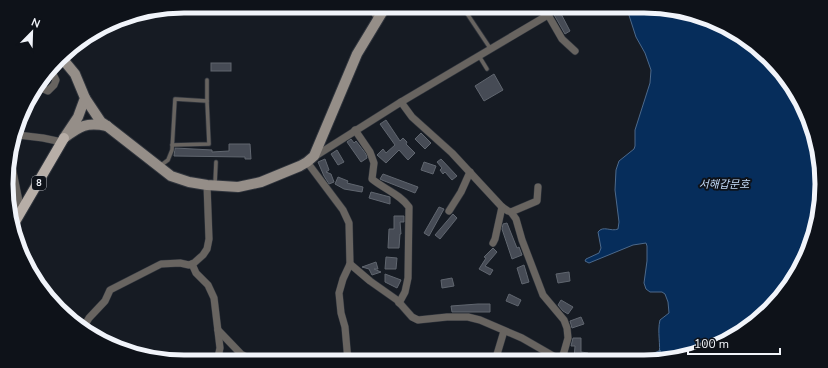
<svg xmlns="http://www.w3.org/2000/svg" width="828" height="368" font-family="'Nunito Sans','Noto Sans KR',sans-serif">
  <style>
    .water { fill: #062d5b; stroke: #4c698b }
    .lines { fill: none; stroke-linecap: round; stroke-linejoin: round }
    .stream { stroke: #4c698b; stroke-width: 2 }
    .building { fill: #464b55; stroke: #60666f }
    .lane-casing { stroke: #30353d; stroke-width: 5 }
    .street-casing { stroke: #30353d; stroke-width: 8 }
    .secondary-casing { stroke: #30353d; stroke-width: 12 }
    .primary-casing { stroke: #30353d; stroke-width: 12 }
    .path { stroke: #656a71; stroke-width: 1; stroke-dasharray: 2 2; stroke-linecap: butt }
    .lane { stroke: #686460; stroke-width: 3.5 }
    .street { stroke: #686460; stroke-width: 7 }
    .secondary { stroke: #958e88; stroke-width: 10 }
    .primary { stroke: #b7aea7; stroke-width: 10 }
    .labels { text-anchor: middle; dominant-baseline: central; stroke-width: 4; stroke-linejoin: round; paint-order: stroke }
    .shield { fill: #0e1219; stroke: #adb0b6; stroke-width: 1 }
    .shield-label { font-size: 9px; font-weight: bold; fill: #f1f4fa }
    .water-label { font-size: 11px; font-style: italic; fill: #c3daf8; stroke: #0e1219 }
    .rim { fill: none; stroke: #f1f4fa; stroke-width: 5 }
  </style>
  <rect width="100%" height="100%" fill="#161b23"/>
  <path class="water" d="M626,6H644L712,19L770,58L808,116L822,184L809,252L785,292L753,325L712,348L667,360H653L659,357C661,344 657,332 660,320L669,313L668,302L665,294L662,292H650L646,289L644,283L647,261V246L646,243L633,245L589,263L585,261L586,259L599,253L601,248L598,232C603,225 611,232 618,229L619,222L615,190L616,170L619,161L634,149L635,146V130L650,83L651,70L645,53L636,37Z"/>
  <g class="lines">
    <path class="stream" d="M638,361L660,351"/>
  </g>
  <g class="building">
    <path d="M549,6H557L570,31L565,34Z"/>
    <rect x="211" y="63" width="20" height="8"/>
    <path d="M494,74L503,90L484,101L475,86Z"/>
    <path d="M386,120L400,141L403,138L407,142L406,144L415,153L408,160L399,150L386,163L377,155L383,149L386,153L395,145L380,124Z"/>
    <path d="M421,133L431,143L425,149L415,139Z"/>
    <path d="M351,139L354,143L356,141L366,154L367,158L361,162L347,142Z"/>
    <path d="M229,144H250L251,159H245V157L174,156L175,148L212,150V152L229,151Z"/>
    <path d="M337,150L344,162L338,165L331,154Z"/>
    <path d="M325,159L329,170L326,172L331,174L334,182L329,184L324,176L318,162Z"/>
    <path d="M441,159L457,176L452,180L445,172L443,174L440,170L442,168L437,162Z"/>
    <path d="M424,162L436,166L433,174L421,170Z"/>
    <path d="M383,174L418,187L415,193L382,180L380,179Z"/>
    <path d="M338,177L348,181L347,183L363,187L362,192L344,189L335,184Z"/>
    <path d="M371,192L390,197V204L369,198Z"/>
    <path d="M439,207L444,209L429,236L424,233Z"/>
    <path d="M453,214L457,218L440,239L435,235Z"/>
    <path d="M394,216H404V222H400L401,234H400L399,248H388L389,229H394Z"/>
    <path d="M507,223L517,248L519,247L522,255L512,259L502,229L503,224Z"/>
    <path d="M493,248L497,252L485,266L493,270L490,275L479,269L486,258L484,257Z"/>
    <path d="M386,257L397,258L396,269H385Z"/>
    <path d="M376,262L378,269H374L381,272L372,275L369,269L362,267Z"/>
    <path d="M524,265L529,282L522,284L517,268Z"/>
    <path d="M569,272L570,281L558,283L556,274Z"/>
    <path d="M385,274L401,280L397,288L385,282Z"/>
    <path d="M452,278L454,286L442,288L441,280Z"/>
    <path d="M509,294L521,300L518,306L506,301Z"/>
    <path d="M561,300L573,307L568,314L563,311L558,305Z"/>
    <path d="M478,304H490V312H452L451,306Z"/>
    <path d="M581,317L584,324L572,328L570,321Z"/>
    <path d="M573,338H581V352L588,353L587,360L574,359L575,346H571Z"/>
  </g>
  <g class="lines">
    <g class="lane-casing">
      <g id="lane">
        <path d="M462,6L490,48"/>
        <path d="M479,56L487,69"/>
        <path d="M172,145L209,144L207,101"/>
        <path d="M160,166L168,160L172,150L175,99L207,101V80"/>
        <path d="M215,184L216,162"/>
      </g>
    </g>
    <g class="street-casing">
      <g id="street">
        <path d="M371,6L378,19"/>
        <path d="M543,6L562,39L575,51"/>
        <path d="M37,86L48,91L54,85L56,80L51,70"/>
        <path d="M401,102L548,15"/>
        <path d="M355,130L370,152L374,163L372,179C384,189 400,194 409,207L408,278L405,292L399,303"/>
        <path d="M14,137L18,135L43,138L62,142"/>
        <path d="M9,152L19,201L15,208L16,220"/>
        <path d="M314,156L317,155L401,102L412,117L452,153L502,207L508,211L511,212L516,219L522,240L543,295L564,320L567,328L568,338L564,352L561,360"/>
        <path d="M307,162L343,210L349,223L350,264L343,279L339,293L341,313L345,327L348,361"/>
        <path d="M449,211L461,192L470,172"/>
        <path d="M511,212L537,201L538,187"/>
        <path d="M493,243L495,239L502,207"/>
        <path d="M192,264L196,273L208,285L214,298L220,348L217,362"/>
        <path d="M350,264L370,281L397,300L412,317L418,320L447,317H468L480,320L522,338L562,361"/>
        <path d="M83,328L89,318L105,301L110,290L161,264L180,263L189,265L194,263L203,255L207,249L209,239L207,185"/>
        <path d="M218,330L241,354L255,362"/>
        <path d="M495,361L504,331"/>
      </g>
    </g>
    <g class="secondary-casing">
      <g id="secondary">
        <path d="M61,57L75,74L85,98L78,117L64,138C80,126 86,122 107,126L171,176L189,182L207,185L238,187L261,182L300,166L307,162L314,156L357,54L386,6"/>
        <path d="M85,98L101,122L107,126"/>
      </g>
    </g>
    <g class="primary-casing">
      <path id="primary" d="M12,227L64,138"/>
    </g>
    <path class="path" d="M419,359L421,361"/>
    <use href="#lane" class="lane"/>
    <use href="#street" class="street"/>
    <use href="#secondary" class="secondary"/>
    <use href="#primary" class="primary"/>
  </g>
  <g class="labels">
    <rect class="shield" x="32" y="176" width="14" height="14" rx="3"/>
    <g class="shield-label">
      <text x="39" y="183">8</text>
    </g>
    <g class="water-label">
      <text x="724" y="184">서해갑문호</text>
    </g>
  </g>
  <path d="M0 0H828V368H0ZM184 13H644A171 171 0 0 1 815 184V184A171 171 0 0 1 644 355H184A171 171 0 0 1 13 184V184A171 171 0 0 1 184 13Z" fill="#0e1219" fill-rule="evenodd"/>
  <path class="rim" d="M184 13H644A171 171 0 0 1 815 184V184A171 171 0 0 1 644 355H184A171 171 0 0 1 13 184V184A171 171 0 0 1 184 13Z"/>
  <g transform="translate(32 32) rotate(23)" stroke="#0e1219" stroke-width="3" paint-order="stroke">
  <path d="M0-3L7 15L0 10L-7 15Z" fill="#f1f4fa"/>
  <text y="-6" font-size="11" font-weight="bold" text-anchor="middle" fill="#f1f4fa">N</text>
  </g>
  <path d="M688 348v6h92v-6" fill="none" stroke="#f1f4fa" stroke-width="2"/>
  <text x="694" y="348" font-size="12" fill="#f1f4fa" stroke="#0e1219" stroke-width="3" paint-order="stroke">100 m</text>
</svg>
